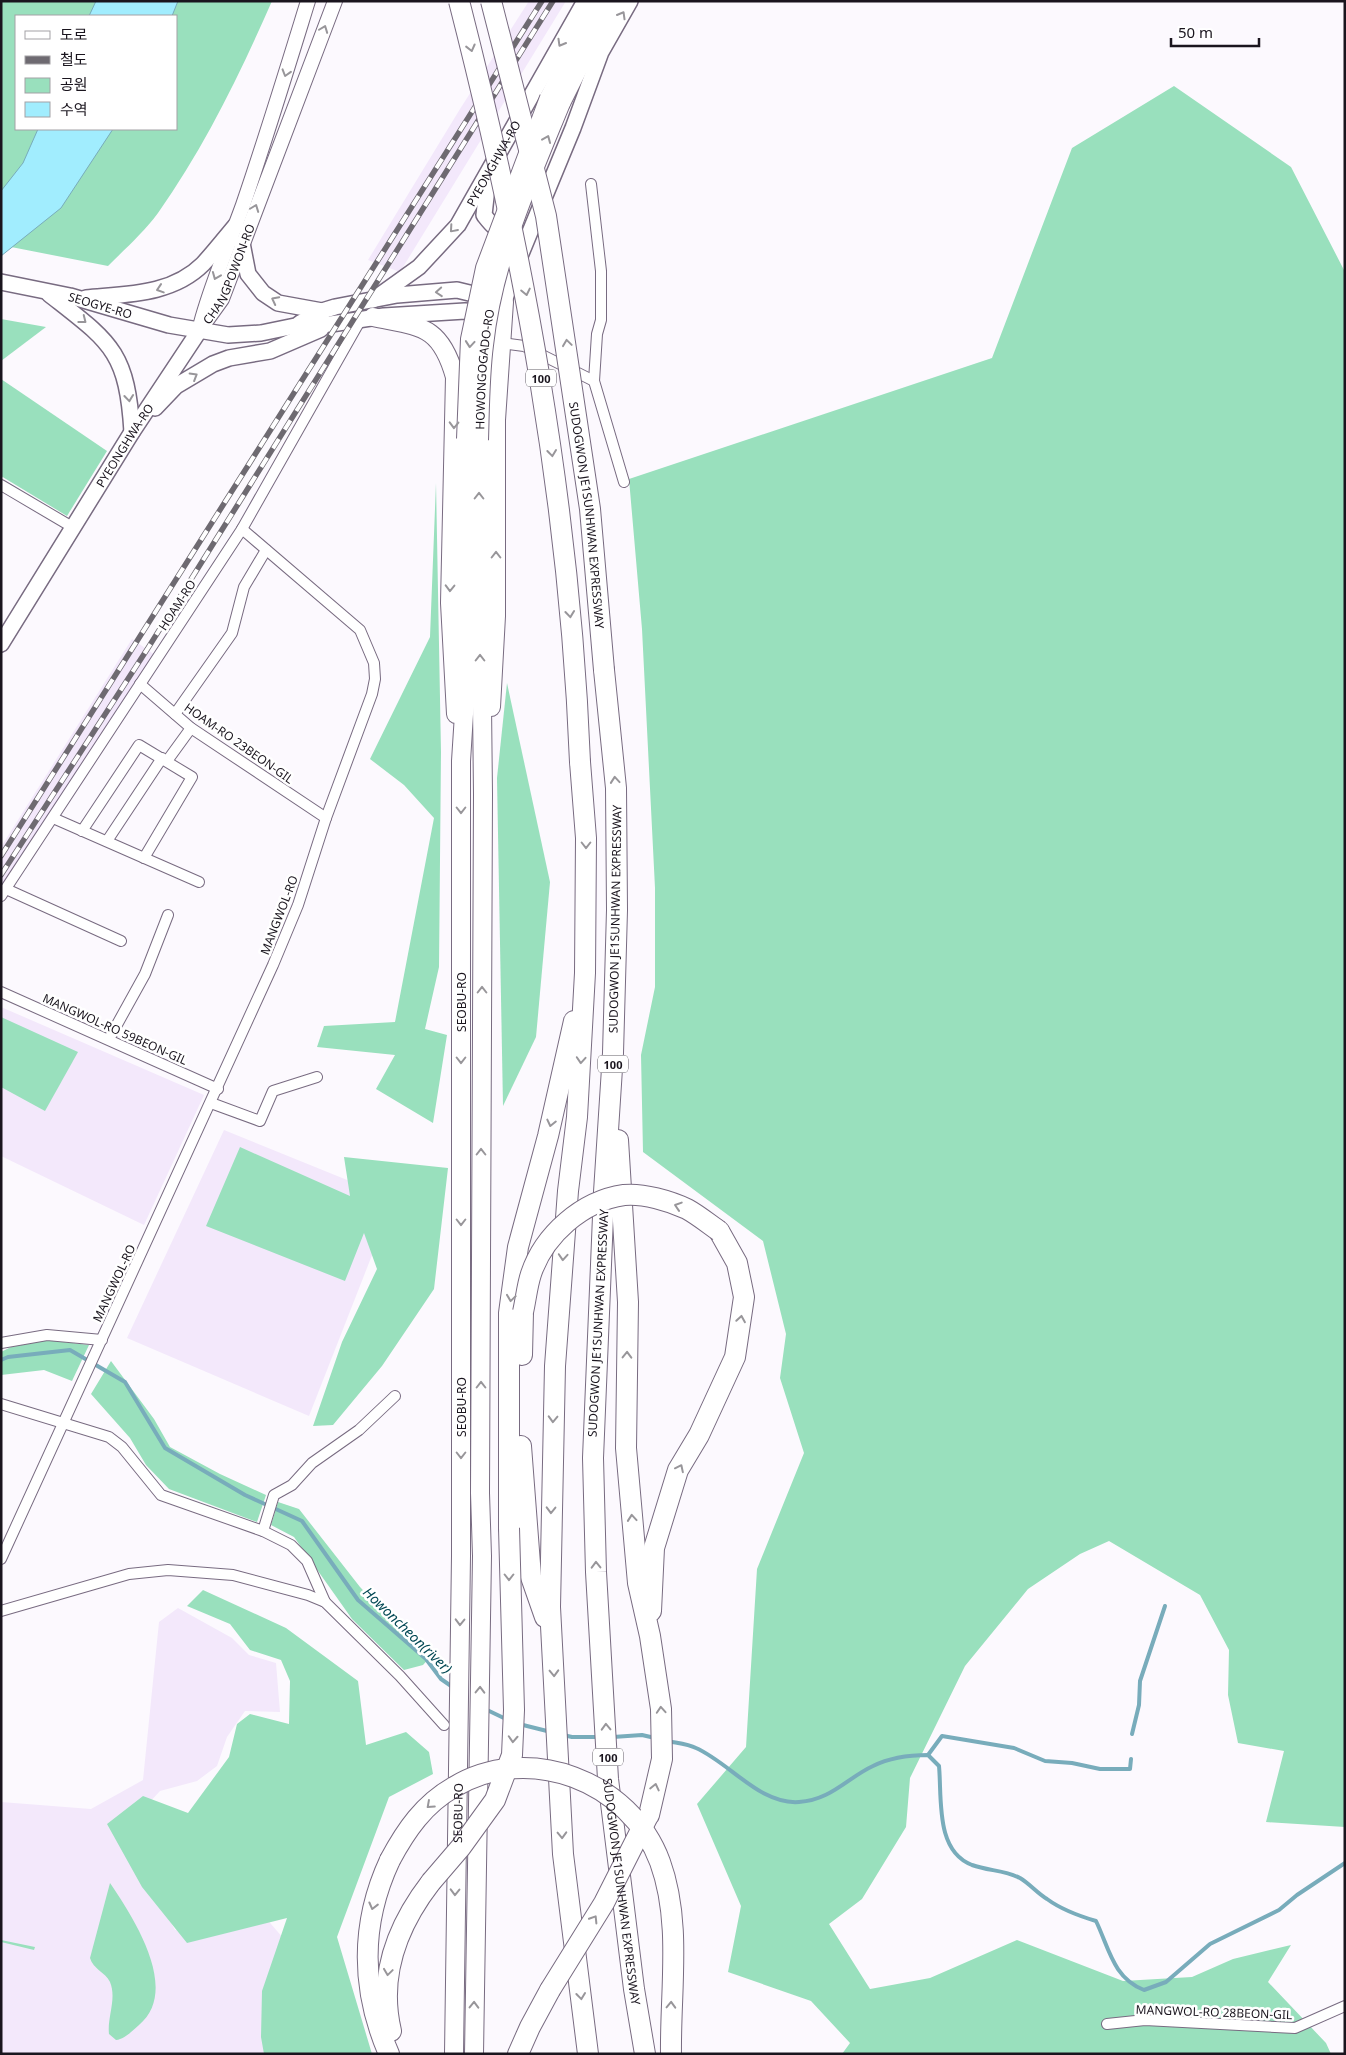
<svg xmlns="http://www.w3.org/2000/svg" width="1346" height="2055" font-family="'Noto Sans','Noto Sans KR',sans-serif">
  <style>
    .built { fill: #f3e8fb }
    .green { fill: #99e0bd; fill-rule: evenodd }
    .water { fill: #a1edfe; stroke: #78acbb }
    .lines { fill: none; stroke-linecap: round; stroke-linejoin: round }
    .stream { stroke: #78acbb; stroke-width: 4 }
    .minor-casing { stroke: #786b81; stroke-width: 12 }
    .tertiary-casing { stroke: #786b81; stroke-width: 16 }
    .secondary-casing { stroke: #786b81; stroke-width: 18 }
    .trunk-casing { stroke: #786b81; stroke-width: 20 }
    .motorway-casing { stroke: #786b81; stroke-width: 22 }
    .minor { stroke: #fff; stroke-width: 10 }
    .tertiary { stroke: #fff; stroke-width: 14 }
    .secondary { stroke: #fff; stroke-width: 15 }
    .trunk { stroke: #fff; stroke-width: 18 }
    .motorway { stroke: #fff; stroke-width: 20 }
    .rail-casing { stroke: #6e6a71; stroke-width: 5.5 }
    .rail { stroke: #fff; stroke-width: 4; stroke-dasharray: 11; stroke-linecap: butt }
    .trunk-bridge-casing { stroke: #786b81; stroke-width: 20; stroke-linecap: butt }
    .motorway-bridge-casing { stroke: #786b81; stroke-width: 22; stroke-linecap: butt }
    .trunk-bridge { stroke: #fff; stroke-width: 18 }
    .motorway-bridge { stroke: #fff; stroke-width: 20 }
    .oneway { stroke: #98969a }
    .labels { text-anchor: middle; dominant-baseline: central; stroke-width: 5; stroke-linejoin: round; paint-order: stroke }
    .shield { fill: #fff; stroke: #5f5b62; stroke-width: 1 }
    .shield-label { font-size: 11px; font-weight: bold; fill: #1a151e }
    .street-label { font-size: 12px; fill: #1a151e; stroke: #fff }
    .water-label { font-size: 14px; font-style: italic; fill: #004753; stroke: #fff }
  </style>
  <rect width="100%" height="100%" fill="#fcf9fe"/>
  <g class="built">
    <path d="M529,1H566L400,272L368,260L460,109Z"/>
    <path d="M132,639L155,655L1,887V847Z"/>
    <path d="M1,1007L204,1095L144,1225L1,1156Z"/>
    <path d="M224,1130L394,1199L309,1416L127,1338Z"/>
    <path d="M178,1608L232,1638L249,1655L276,1663L280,1712L245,1711L227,1737L217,1766L197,1781L160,1791L122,1832L175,1930L265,1917L302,1960L349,2054H1V1802L91,1809L143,1780L159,1622Z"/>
  </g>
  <g class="green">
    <path d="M1,1H272C240,74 204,148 158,213C144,232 125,249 108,266L1,245ZM16,16H176V129H16Z"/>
    <path d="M1174,86L1291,167L1345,272V1827L1266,1822L1284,1751L1238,1743L1228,1695L1229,1650L1200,1595L1109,1541L1080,1554L1028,1589L965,1666L910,1778L906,1827L862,1899L829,1924L870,1989L930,1978L1017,1940L1123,1981L1192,1977L1233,1959L1291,1945L1268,1982L1326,2043L1331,2054H842L850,2043L811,2001L728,1972L741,1906L697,1804L746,1747L757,1569L804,1453L780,1378L786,1334L763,1241L643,1152L641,1055L655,987V888L642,629L629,479L992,358L1072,148Z"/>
    <path d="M1,319L46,327L1,361Z"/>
    <path d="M1,379L107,451L67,516L1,476Z"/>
    <path d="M436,483L441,752L439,967L425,1029L447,1035L433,1123L376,1089L395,1055L317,1047L324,1026L395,1022L434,818L404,785L370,759L430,637Z"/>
    <path d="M507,683L550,882L536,1037L503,1106L497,778Z"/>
    <path d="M1,1017L78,1052L45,1111L1,1087Z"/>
    <path d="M240,1147L350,1196L344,1157L448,1168L434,1289L382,1366L333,1425L313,1426L342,1342L377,1269L364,1233L345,1281L206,1226Z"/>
    <path d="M47,1340L89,1345L72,1381L44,1370L1,1375V1352L11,1347Z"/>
    <path d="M111,1361L154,1419L170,1447L220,1474L266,1495L257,1522L169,1489L146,1465L130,1438L91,1394Z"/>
    <path d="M278,1502L299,1509L360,1587L404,1633L432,1655L423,1665L404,1670L352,1619L294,1537L271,1525Z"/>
    <path d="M203,1590L286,1628L358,1681L366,1745L406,1732L429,1752L433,1774L389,1797L337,1937L372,2054H264L261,2037L262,1991L287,1918L187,1943L142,1887L107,1824L143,1796L188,1813L229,1757L237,1724L250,1714L289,1724L290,1681L281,1660L250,1650L230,1624L187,1606Z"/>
    <path d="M110,1883C133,1917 181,1990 139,2025C132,2031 125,2039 116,2040L109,2034C107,2017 117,1999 110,1982C105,1972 93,1969 90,1958Z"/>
    <path d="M1,1940L35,1947L34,1950L1,1942Z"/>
  </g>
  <g class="water">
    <path d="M96,1H178L172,16H89Z"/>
    <path d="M38,129H113L61,208L1,256V191L23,163Z"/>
  </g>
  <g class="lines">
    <g class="stream">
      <path d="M1,1360L8,1357L70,1350L125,1382L165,1448L245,1495L302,1521L358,1600L426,1659L441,1679L454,1688"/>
      <path d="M485,1709L508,1720"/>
      <path d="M519,1724L551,1732"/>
      <path d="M1132,1734L1139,1705L1140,1681L1165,1606"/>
      <path d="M563,1735L572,1737H601"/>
      <path d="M613,1737L642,1735L655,1738"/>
      <path d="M667,1741C676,1743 688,1744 696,1748C730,1763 760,1805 799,1802C831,1800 847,1778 873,1766C891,1757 909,1755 928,1755L939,1766C942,1798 935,1851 972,1865C989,1871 1004,1870 1020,1878C1030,1884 1037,1893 1047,1899C1062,1910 1079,1916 1096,1921C1109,1948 1113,1978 1144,1990L1166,1982L1210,1944L1279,1910L1297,1895L1345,1863"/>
      <path d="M928,1755L942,1736L1014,1748L1045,1761L1072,1763L1100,1769H1130L1131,1759"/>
    </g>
    <g class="minor-casing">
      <g id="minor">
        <path d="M591,184L601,271V320L597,334L594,381L624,482"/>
        <path d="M501,343L524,346L594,381"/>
        <path d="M1,485L74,528"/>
        <path d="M140,684L191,728L326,818"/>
        <path d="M175,714L232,633L244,587L266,550"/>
        <path d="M167,761L191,728"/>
        <path d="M53,818L199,882"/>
        <path d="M82,831L139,745L192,777L144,858"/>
        <path d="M107,841L162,758"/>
        <path d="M6,889L121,941"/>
        <path d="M1,896L242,529L361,319"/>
        <path d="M1,992L218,1089"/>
        <path d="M109,1039L145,974L168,915"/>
        <path d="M211,1103L260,1121L273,1091L317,1077"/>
        <path d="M1,1343L47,1335L102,1340"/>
        <path d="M1,1404L109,1437L122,1447L161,1495L263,1531L291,1545L307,1561L325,1602"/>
        <path d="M263,1531L274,1495L292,1485L312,1463L359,1430L395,1396"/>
        <path d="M1,1559L273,965L298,905L326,818L372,694L375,679L374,663L360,630L242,529"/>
        <path d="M1,1611L129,1574L168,1570L233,1575L308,1595L325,1602L400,1676L444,1725"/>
        <path d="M1107,2024L1145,2020L1295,2028L1345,2006"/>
      </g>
    </g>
    <g class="tertiary-casing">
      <g id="tertiary">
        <path d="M201,323C212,282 229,244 243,205C266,138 287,69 308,1"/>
        <path id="s1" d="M199,331L222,299L335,1"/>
      </g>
    </g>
    <g class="secondary-casing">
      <g id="secondary">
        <path d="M488,179L484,215C491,224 497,233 510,230"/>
        <path d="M242,243L248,274L263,293L278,303L322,311"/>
        <path id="s2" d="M1,282L70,296L169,325L228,335L261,333L295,326L331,324L384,316L465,311L479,312L486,310"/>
        <path d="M49,294C110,342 127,350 132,432"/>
        <path d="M86,298C127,294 172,295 203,264C215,251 225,238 236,225"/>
        <path id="s3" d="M373,300L419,267L458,225L585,1"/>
        <path d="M504,302L513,273L573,128L601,52L630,1"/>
        <path d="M300,323L322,311L335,307L397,295L457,290L490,298"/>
        <path d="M155,408L176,386L213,364L229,358L270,351L321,329"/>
        <path id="s4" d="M1,644L132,432L199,331"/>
      </g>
    </g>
    <g class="trunk-casing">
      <g id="trunk">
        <path d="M549,98L577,41L601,1"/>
        <path d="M561,103L590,45L616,1"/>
        <path d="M373,317C420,327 440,324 455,377L450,603L456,714"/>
        <path d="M491,707L496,616V420L504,302"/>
        <path id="s5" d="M454,2054L461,1556V761L466,683V439"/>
        <path d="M474,2054L482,1556L480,1493L483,794L479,440"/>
      </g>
    </g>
    <g class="motorway-casing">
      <g id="motorway">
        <path id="s6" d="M604,670L616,788L617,910L613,1053L604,1192L593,1458L596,1572L608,1779L634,1989L645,2054"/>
        <path d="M580,762L586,838L585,973L577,1117L568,1191L555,1366L550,1607L563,1854L588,2054"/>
        <path d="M618,1140L628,1302L626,1448L638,1583L650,1636L661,1709L662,1759L649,1815"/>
        <path d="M522,1355L523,1312"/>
        <path d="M521,1446L531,1577L545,1617"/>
        <path d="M509,1528V1313L518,1247L548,1136L574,1021"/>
        <path d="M651,1611L654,1548L678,1470L699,1435L735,1357L744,1297L737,1263L719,1231"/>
        <path d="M391,2031C378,1976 397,1926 431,1882"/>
        <path d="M389,2054C361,1990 360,1924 390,1860"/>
        <path d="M518,2054L530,2027L550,1990"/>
      </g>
    </g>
    <use href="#minor" class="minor"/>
    <use href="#tertiary" class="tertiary"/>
    <use href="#secondary" class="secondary"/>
    <use href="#trunk" class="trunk"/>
    <use href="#motorway" class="motorway"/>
    <g class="rail-casing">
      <g id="rail">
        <path d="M1,856L542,1"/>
        <path d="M1,875L148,648L553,1"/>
      </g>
    </g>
    <use href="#rail" class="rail"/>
    <g class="trunk-bridge-casing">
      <g id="trunk-bridge">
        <path d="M466,439L470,339L485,268L549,98"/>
        <path id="s7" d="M479,440C480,408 480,376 484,345C493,261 529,181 561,103"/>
      </g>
    </g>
    <g class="motorway-bridge-casing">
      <g id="motorway-bridge">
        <path d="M459,1C523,251 570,504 580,762"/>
        <path id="s8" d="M491,1L546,216L590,509L604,670"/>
        <path d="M523,1312C526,1299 527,1286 531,1274C544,1235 582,1201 624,1195C643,1193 670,1201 687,1209C698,1215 709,1224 719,1231"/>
        <path d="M390,1860C406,1830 424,1804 454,1787C529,1742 630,1781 660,1862C682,1922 670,1991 671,2054"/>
        <path d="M431,1882L461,1847L495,1800L512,1755L514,1710L509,1528"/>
        <path d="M550,1990L604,1903L647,1818"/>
      </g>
    </g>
    <use href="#trunk-bridge" class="trunk-bridge"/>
    <use href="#motorway-bridge" class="motorway-bridge"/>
  </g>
  <defs><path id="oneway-chevron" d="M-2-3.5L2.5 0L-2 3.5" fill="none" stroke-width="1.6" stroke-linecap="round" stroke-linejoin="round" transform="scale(1.25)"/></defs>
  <g class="oneway">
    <use href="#oneway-chevron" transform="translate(622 15) rotate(-60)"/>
    <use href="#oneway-chevron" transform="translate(324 29) rotate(-69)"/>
    <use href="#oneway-chevron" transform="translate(561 43) rotate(120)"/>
    <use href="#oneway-chevron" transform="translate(471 48) rotate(76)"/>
    <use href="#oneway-chevron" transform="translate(286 73) rotate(107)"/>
    <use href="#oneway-chevron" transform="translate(547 139) rotate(-67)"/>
    <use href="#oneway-chevron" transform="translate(255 208) rotate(-69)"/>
    <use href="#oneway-chevron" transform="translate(453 229) rotate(131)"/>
    <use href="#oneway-chevron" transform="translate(216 276) rotate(112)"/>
    <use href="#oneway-chevron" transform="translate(160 289) rotate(162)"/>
    <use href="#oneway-chevron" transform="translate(439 292) rotate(176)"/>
    <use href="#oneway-chevron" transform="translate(526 292) rotate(78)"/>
    <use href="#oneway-chevron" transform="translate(275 300) rotate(-153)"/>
    <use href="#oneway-chevron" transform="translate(83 320) rotate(38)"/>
    <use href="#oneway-chevron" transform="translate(567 343) rotate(-98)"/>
    <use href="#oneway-chevron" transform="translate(470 344) rotate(95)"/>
    <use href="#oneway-chevron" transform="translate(194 376) rotate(-31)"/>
    <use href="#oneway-chevron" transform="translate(129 398) rotate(84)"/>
    <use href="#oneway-chevron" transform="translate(454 425) rotate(91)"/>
    <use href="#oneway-chevron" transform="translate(552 453) rotate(83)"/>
    <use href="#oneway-chevron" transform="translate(479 496) rotate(-90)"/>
    <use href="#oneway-chevron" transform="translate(496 555) rotate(-90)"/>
    <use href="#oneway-chevron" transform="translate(450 588) rotate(91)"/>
    <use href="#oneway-chevron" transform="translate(570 614) rotate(84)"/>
    <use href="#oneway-chevron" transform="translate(480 658) rotate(-90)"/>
    <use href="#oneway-chevron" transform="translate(615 780) rotate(-95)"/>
    <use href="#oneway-chevron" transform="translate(461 810) rotate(90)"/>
    <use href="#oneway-chevron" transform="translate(586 845) rotate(90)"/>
    <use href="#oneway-chevron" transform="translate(482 990) rotate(-90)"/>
    <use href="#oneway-chevron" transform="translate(461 1060) rotate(90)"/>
    <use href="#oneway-chevron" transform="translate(581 1060) rotate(94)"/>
    <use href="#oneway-chevron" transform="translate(551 1123) rotate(103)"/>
    <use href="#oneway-chevron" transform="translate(481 1152) rotate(-90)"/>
    <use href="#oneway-chevron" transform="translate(678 1206) rotate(-162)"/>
    <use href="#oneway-chevron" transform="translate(461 1222) rotate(90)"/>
    <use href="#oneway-chevron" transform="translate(563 1257) rotate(94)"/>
    <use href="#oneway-chevron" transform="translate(511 1298) rotate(98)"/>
    <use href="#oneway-chevron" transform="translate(741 1319) rotate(-81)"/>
    <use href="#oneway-chevron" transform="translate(627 1355) rotate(-89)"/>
    <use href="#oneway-chevron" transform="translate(481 1385) rotate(-90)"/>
    <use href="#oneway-chevron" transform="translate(553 1419) rotate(92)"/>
    <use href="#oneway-chevron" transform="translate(461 1455) rotate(90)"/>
    <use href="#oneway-chevron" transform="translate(680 1468) rotate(-64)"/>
    <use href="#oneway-chevron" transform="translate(551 1510) rotate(91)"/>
    <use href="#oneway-chevron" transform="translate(632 1518) rotate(-95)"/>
    <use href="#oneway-chevron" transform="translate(596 1565) rotate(-91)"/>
    <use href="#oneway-chevron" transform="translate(509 1577) rotate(90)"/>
    <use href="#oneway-chevron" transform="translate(460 1622) rotate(91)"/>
    <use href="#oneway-chevron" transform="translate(554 1673) rotate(88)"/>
    <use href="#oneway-chevron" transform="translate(480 1690) rotate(-89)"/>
    <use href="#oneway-chevron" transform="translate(661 1710) rotate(-94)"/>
    <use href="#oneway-chevron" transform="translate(606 1727) rotate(-92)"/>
    <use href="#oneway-chevron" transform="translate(513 1739) rotate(93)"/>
    <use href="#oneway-chevron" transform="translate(655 1787) rotate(-77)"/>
    <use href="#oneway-chevron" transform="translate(430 1805) rotate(138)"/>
    <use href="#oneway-chevron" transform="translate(562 1835) rotate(88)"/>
    <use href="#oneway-chevron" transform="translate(455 1892) rotate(91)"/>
    <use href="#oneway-chevron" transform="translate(373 1906) rotate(104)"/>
    <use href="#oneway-chevron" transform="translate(594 1919) rotate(-58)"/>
    <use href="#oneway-chevron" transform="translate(388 1972) rotate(98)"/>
    <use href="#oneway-chevron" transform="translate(581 1996) rotate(83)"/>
    <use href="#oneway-chevron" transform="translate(474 2005) rotate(-89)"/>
    <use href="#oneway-chevron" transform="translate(671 2005) rotate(-88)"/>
  </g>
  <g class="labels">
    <g class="shield">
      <rect x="526" y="369.5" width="30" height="17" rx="4"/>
      <rect x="598" y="1055.5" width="30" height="17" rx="4"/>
      <rect x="593" y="1748.5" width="30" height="17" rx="4"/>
    </g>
    <g class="shield-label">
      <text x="541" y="378">100</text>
      <text x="613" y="1064">100</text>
      <text x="608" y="1757">100</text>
    </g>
    <g class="street-label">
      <text stroke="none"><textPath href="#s3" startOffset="185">PYEONGHWA-RO</textPath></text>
      <text stroke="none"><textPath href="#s1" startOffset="65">CHANGPOWON-RO</textPath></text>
      <text stroke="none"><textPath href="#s2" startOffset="102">SEOGYE-RO</textPath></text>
      <text stroke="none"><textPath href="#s7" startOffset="71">HOWONGOGADO-RO</textPath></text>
      <text stroke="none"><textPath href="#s4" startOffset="234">PYEONGHWA-RO</textPath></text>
      <text stroke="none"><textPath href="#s8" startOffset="524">SUDOGWON JE1SUNHWAN EXPRESSWAY</textPath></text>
      <text transform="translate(177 605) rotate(-57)">HOAM-RO</text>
      <text transform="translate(239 743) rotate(35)">HOAM-RO 23BEON-GIL</text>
      <text transform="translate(279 915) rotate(-69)">MANGWOL-RO</text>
      <text transform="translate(615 919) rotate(-89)">SUDOGWON JE1SUNHWAN EXPRESSWAY</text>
      <text transform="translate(461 1002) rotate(-90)">SEOBU-RO</text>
      <text transform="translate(115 1029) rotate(24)">MANGWOL-RO 59BEON-GIL</text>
      <text transform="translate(114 1283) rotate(-65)">MANGWOL-RO</text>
      <text transform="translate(598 1323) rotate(-87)">SUDOGWON JE1SUNHWAN EXPRESSWAY</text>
      <text transform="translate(461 1407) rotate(-90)">SEOBU-RO</text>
      <text stroke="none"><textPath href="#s5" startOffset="241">SEOBU-RO</textPath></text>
      <text stroke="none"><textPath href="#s6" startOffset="1224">SUDOGWON JE1SUNHWAN EXPRESSWAY</textPath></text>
      <text transform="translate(1214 2012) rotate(2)">MANGWOL-RO 28BEON-GIL</text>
    </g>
    <g class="water-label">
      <text transform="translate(408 1630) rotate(44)">Howoncheon(river)</text>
    </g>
  </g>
  <rect width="1346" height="2055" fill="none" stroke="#1a151e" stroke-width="5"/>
  <rect x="15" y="15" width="162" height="115" fill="#ffffff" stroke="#a3a1a5"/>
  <rect x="25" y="31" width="25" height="8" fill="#ffffff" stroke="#a3a1a5"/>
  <text x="60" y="40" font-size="15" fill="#1a151e">도로</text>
  <rect x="25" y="56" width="25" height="8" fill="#6e6a71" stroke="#a3a1a5"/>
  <text x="60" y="65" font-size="15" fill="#1a151e">철도</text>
  <rect x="25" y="78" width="25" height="15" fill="#99e0bd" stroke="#a3a1a5"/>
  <text x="60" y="90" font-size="15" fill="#1a151e">공원</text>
  <rect x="25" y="102" width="25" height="15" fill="#a1edfe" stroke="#a3a1a5"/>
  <text x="60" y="115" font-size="15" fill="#1a151e">수역</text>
  <path d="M1171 38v8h88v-8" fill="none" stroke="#1a151e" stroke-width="2.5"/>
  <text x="1178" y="38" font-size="15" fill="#1a151e" stroke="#ffffff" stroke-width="4" paint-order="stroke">50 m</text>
</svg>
